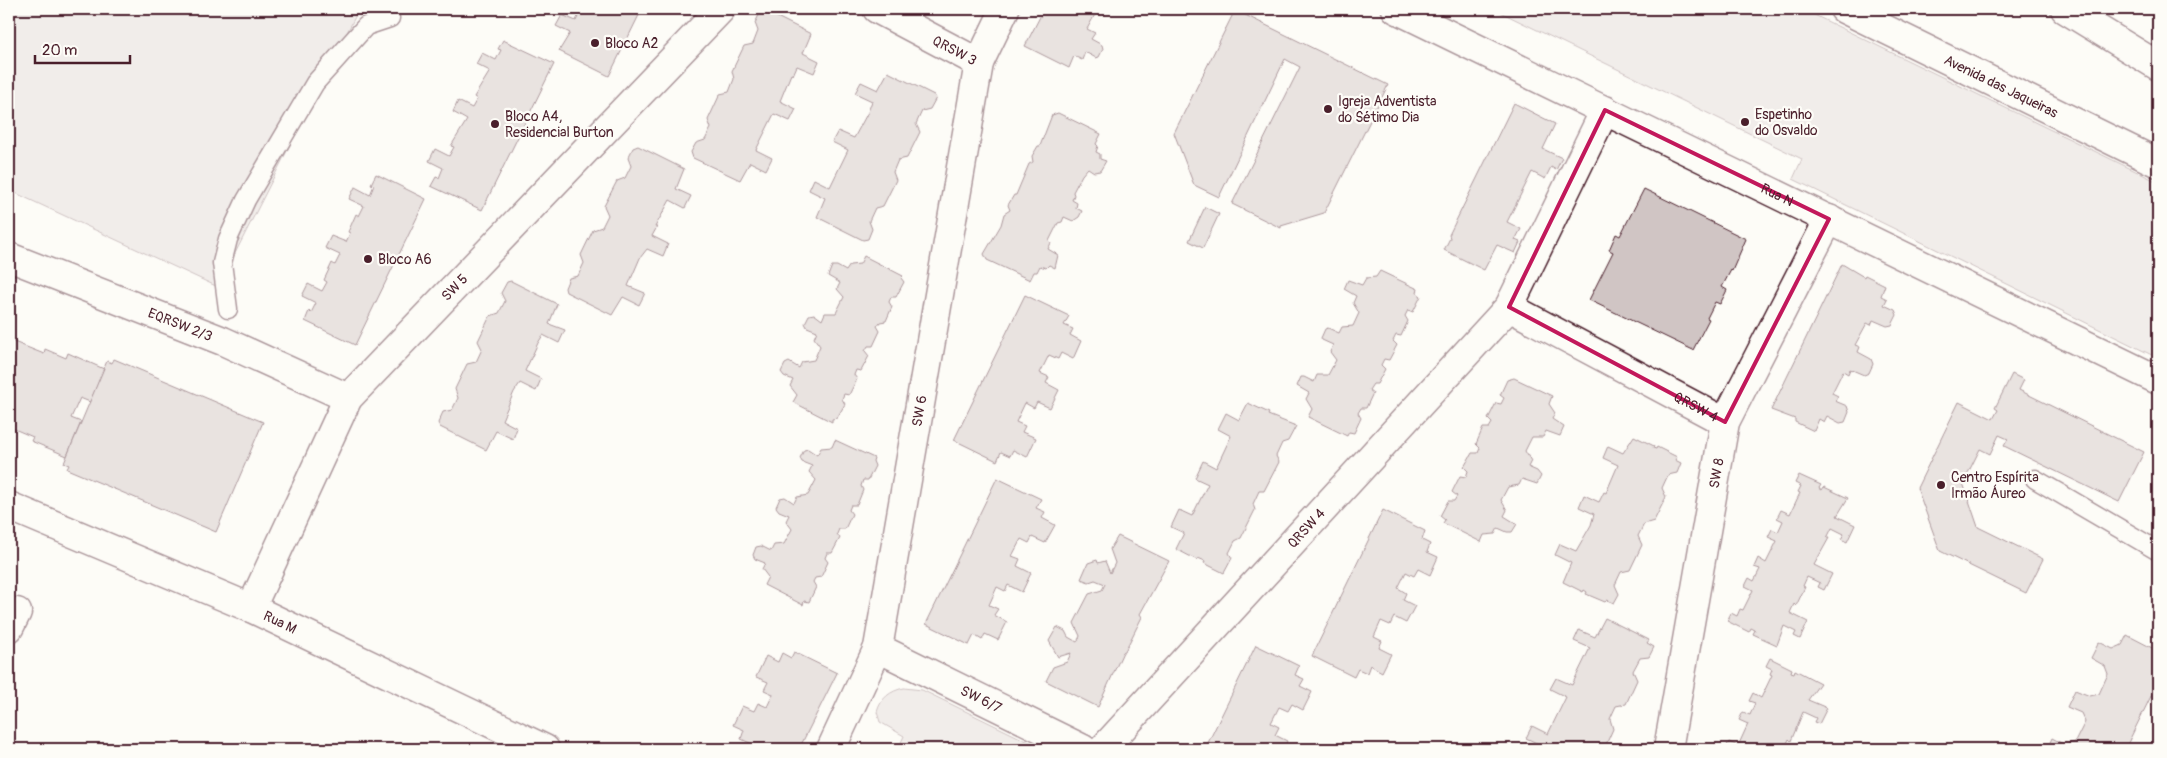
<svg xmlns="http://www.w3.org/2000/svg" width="2167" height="758" font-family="Pangolin,sans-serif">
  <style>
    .green { fill: #e3dcda; stroke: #967e82 }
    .building { fill: #d0c5c4; stroke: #4a1f2b }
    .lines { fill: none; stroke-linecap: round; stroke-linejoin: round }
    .service-casing { stroke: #4a1f2b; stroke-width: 21 }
    .minor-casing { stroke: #4a1f2b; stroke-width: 31 }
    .primary-casing { stroke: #4a1f2b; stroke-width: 31 }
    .service { stroke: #fdfcf7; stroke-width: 18 }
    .minor { stroke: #fdfcf7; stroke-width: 28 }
    .primary { stroke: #fdfcf7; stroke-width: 28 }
    .marked { fill: none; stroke: #c2185b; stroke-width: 4; stroke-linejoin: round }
    .poi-dot { fill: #4a1f2b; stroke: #fdfcf7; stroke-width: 2 }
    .labels { text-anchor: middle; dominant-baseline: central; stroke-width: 4.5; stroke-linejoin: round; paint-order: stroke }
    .poi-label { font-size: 14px; fill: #4a1f2b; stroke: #fdfcf7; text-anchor: start }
    .street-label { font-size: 14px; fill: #4a1f2b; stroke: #fdfcf7 }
  </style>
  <rect width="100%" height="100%" fill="#fdfcf7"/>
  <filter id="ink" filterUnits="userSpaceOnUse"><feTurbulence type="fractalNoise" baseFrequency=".02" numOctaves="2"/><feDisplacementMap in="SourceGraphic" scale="10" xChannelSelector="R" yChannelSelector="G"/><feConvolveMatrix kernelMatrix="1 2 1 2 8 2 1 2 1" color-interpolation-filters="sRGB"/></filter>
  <g filter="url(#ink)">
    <g class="green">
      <path d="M9,9H359L218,287L9,190Z"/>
      <path d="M1494,9H1802L2158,182V358L1793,179L1802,159Z"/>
      <path d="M904,688L922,690L1043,749H898L904,736L880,722L877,712C881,698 890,691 904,688Z"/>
    </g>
    <g class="building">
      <path d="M579,9H642L609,76L559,51L570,33L556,26L562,15L576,21L580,12L578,11Z"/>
      <path d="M1044,9H1098L1087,29L1095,33L1091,39L1102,45L1103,49L1099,57L1096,58L1085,52L1082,60L1074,56L1069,68L1025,46Z"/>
      <path d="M1235,10L1388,85L1324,213L1281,226V228L1232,204L1300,67L1285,59L1219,197L1194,185L1174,133Z"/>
      <path d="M765,11L811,34L803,53L819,61L814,73L797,66L793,75L791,74L780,101L796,109L790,121L774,114L756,150L772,158L766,170L750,162L740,180L693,158L691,152L696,143L705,140L711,128L708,120L720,94L729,92L734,79L732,71L744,46L753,44L758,31L755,23L760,13Z"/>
      <path d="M503,40L554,64L482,210L431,186L436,177L439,178L443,168L429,161L435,149L449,156L454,147L451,146L467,120L453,112L458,101L472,108L477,99L474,97L490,71L476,64L482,53L496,60L501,50L498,49Z"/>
      <path d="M888,72L934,95L936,98L930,109L922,111L916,124L920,132L907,158L898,160L893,172L896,180L883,206L875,208L869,221L872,229L868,239L863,240L817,217L825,198L809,190L814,179L830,187L848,150L832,142L838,131L854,138L868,112L872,101L855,93L861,82L878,90Z"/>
      <path d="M1514,103L1555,124L1543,149L1562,158L1556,170L1551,167L1545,179L1532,172L1507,222L1521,229L1515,240L1520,242L1515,253L1497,245L1484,270L1444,250L1450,238L1449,235Z"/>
      <path d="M1058,113L1101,134L1096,144L1098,146L1096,152L1100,154V159L1106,161L1100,171L1094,172L1088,168L1082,175L1073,192L1074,195L1072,200L1077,203L1076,208L1082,211L1079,217L1073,221L1064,217L1062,222L1058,223L1049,241L1051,243L1048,249L1058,255L1055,268L1049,265L1046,268L1040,266L1037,272H1034L1030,280L987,260L984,254L1001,225L1004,214L1010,210L1008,205L1014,195H1016L1029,164L1033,162L1032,156L1038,146H1040L1052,115Z"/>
      <path d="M638,146L684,169L676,189L691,196L685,208L670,200L655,227H657L652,236L668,244L663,256L647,249L640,258L628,286L645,293L639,305L623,297L612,315L566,292L565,288L569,278L578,276L584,263L581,255L593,230L602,227L608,215L604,206L617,181L625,178L631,166L628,158L633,148Z"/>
      <path d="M376,174L426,199L355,345L305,321L309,311L311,313L316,303L302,296L308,284L322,291L327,282L324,280L332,263L335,265L340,255L325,248L331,236L346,242L350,233L348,232L356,214L359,216L364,206L349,199L355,187L370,195L374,185L371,184Z"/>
      <path d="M1644,189L1746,239L1732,271L1731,270L1722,287L1727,290L1720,304L1715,302L1707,318L1709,319L1693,350L1589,300L1613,252L1609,250L1616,234L1620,236Z"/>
      <path d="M1205,207L1219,214L1203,248L1189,241Z"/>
      <path d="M864,256L903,276L901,278L904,282L896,297H891L889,302L892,307L886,321L880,322L877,326L880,331L873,346H868L865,351L869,356L861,371L856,370L854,375L857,379L849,395L844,394L842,399L845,404L837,418L832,419V422L793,402L797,395L790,386L793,380L784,376L781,372L785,364L789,362L799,368L802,362L814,360L820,346L814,338L817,331L807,327L805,323L809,315L814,314L822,320L825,313H836L844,297L837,289L840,283L828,276L832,266H837L846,271L850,265L860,264Z"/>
      <path d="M1842,264L1864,277L1865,275L1885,285L1881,296L1887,299L1884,305L1895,310L1897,315L1892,325L1887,326L1873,320L1871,325L1867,323L1855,345L1860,347L1858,352L1871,359L1873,364L1869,373L1864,375L1850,369L1848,374L1843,371L1832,393L1838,396L1835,401L1847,406L1849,412L1845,422L1840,423L1827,416L1824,422L1819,419L1814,431L1795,422V419L1771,410Z"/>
      <path d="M1380,271L1418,289L1417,293L1421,296L1413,312L1408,310L1405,316L1408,321L1401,336L1396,335L1393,341L1397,345L1389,360L1384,359L1381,365L1385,369L1377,384H1373L1369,390L1373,393L1366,408H1361L1358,413L1361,418L1354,433L1349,432L1347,436L1308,417L1312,409L1306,399L1309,393L1297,386L1301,377H1304L1314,382L1317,375H1328L1336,360L1330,352L1333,345L1322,340L1321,338L1325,329L1328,328L1339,333L1342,327L1353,326L1359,313L1353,303L1356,296L1344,289L1348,280L1362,285L1366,278L1376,277Z"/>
      <path d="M511,281L557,304L549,324L565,330L559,343L543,335L538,343L525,371L541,379L536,391L520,383L514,392L502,420L517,428L513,439L496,431L486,450L440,427L438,423L443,412L452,410L458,398L455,389L467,364L476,362L482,349L478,341L490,316L499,313L505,301L501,293L507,282Z"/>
      <path d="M1025,295L1069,316L1064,325L1073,329L1070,335L1081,341L1073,359L1061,353L1058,359L1049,355L1040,373L1049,377L1046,383L1059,390L1050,408L1037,402L1034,408L1025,403L1016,422L1025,426L1022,432L1036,438L1027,457L1013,450L1010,456L1001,452L997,461L954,440Z"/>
      <path d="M9,340L44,354L45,349L66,358L68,353L104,369L90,402L80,398L71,418L81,422L67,456L31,441L33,437L12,428L14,424L9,421Z"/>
      <path d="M114,359L263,422L216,532L67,469L69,465L64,463L67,456L107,361L112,363Z"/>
      <path d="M2012,374L2024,380L2019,390L2144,452L2119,502L2004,446L2008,439L1999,435L1990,454L1980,449L1963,483L1978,527L2043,559L2026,593L1940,551L1917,488L1959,402L1993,419L1998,410L1995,408Z"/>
      <path d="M1514,378L1552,396L1549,404L1555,413L1552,419L1564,427L1560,436L1546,431L1543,437H1532L1525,451L1531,461L1528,467L1537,471L1541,476L1537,484L1522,479L1519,485L1508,487L1501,500L1507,510L1504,516L1517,524L1512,532H1507L1498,528L1495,534L1484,535L1481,542L1443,523L1445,520L1440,516L1448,501H1454L1457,496L1452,492L1460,476L1466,477L1468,471L1464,467L1472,453H1478L1480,448L1476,444L1483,428H1489L1492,423L1488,419L1496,403L1501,404L1504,398L1500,395L1507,380Z"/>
      <path d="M1248,403L1269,413L1268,415L1296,426L1288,441L1282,443L1276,456L1279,462L1264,491H1259L1253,504L1255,510L1241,538L1235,541L1229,553L1232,558L1224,573L1204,563L1205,561L1198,558L1197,560L1176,549L1184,533L1171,527L1179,510L1192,516L1208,484L1195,478L1203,461L1216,468L1231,436L1218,429L1226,413L1239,420Z"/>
      <path d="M1634,436L1654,446L1653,448L1656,449L1657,447L1677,457L1675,460L1681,463L1677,473L1668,475L1662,488L1666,497L1654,521L1644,524L1638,536L1642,545L1630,570L1621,572L1615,585L1619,594L1614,603L1607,600L1605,602L1586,594L1587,592L1584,590L1583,592L1563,582L1571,563L1555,555L1560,544L1576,551L1591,525L1594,514L1579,507L1584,495L1599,502L1604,492L1606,493L1618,465L1603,458L1608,446L1623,453Z"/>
      <path d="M835,440L874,458L873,461L875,466L868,480H863L861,486L863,490L857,505H851L849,510L852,514L845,529H839L837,534L840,538L832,553H827L825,558L828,562L821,577L815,578L813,582L816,587L809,602L804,601L803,605L764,585L768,577L762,569L765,563L755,559L753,555L756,547L761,546L771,551L774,545L784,544L792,529L786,521L789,515L779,511L776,507L780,498L785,497L794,503L797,497L808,495L816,480L809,472L812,466L802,462L800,458L804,450L808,449L817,455L821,448L832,447Z"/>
      <path d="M1799,475L1821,485L1819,488L1822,490L1824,487L1848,498L1837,516L1855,525L1847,542L1841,539L1844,534L1832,528L1827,538H1829L1814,565L1832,574L1824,590L1818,587L1820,583L1807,577L1803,586L1805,587L1796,606L1794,604L1790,613L1808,622L1800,639L1794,636L1796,632L1784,626L1777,645L1753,634L1755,630L1751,628L1749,632L1727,621L1731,613L1737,616L1740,609L1743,610L1753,590L1745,586L1749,578L1754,581L1760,569L1754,567L1758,558L1766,563L1777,541L1768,537L1772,529L1778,532L1783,521L1777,518L1781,510L1790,514L1800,493L1798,492L1801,486L1795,483Z"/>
      <path d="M997,478L1041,499L1036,508L1045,512L1042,518L1055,525L1045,543L1032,537L1029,543L1021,539L1012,556L1020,559L1017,566L1031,573L1022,592L1008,585L1005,591L997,587L989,605L998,609L994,615L1007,622L998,640L985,634L982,640L974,635L969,645L926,624Z"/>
      <path d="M1383,510L1425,531L1422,540L1430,544L1427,552L1438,557L1430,575L1418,569L1414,576L1406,572L1398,588L1406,593L1403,600L1415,606L1406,623L1394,617L1390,625L1381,621L1374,637L1382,641L1379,648L1391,654L1382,672L1370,665L1367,673L1358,669L1354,677L1312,656Z"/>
      <path d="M1118,536L1169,561L1140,614L1142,617L1125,651L1123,652L1098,707L1046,681L1053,667L1067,662L1071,653L1058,657L1049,641L1057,627L1065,631L1068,637L1077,642L1080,636L1074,623L1089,594L1102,590L1105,584L1095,580L1089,582L1081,579L1088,563L1097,560L1098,563L1105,561L1110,573L1115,563L1110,549Z"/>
      <path d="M1605,618L1649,640L1647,643L1654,647L1649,657L1640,658L1633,671L1637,680L1626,704L1616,706L1610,719L1613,729L1604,749H1541L1543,746L1526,738L1532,726L1548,734L1566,697L1550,689L1556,678L1572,685L1590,648L1574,641L1579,630L1595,637Z"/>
      <path d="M2127,635L2158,651V682L2125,749H2047L2052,738L2065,745L2075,742L2085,722L2081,713L2067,707L2075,690L2090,696L2099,694L2108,674L2105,666L2091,658L2099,642L2113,649L2122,645Z"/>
      <path d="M1256,645L1299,666L1295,675L1304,679L1300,686L1312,692L1303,710L1292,704L1288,711L1279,707L1271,723L1279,727L1275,735L1287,741L1284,749H1205Z"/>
      <path d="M794,652L837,673L799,749H747L750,743L741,739L744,730L733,725L742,706L754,711L758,703L767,707L773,694L764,690L768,682L756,677L766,656L778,662L782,653L791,658Z"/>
      <path d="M1770,658L1792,669L1791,672L1794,673L1795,670L1820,683L1808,700L1827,708L1819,724L1814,722L1816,718L1803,712L1791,741L1789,739L1785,748L1787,749H1725L1729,742L1738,746L1748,724L1739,720L1743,712L1750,715L1755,703L1749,701L1753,693L1761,698L1772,675L1770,674L1772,669L1766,666Z"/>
    </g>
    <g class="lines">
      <g class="service-casing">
        <g id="service">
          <path d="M228,309L222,263L228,239L246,200L315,83L366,26L390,18"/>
          <path d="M2035,479L2158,551"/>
        </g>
      </g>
      <g class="minor-casing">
        <g id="minor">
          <path id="s1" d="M877,9L979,63L1005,9"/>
          <path id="s2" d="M1396,9L2158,380"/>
          <path id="s3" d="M9,257L223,341L348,398"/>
          <path id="s4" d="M1509,307L1725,422"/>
          <path id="s5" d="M9,506L251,608L545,749"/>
          <path id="s6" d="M251,608L348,398L721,9"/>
          <path d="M9,628L17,612"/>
          <path id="s7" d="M878,648L1083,749"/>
          <path id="s8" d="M831,749L878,648L979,63"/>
          <path id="s9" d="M1103,749L1509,307L1605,110"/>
          <path id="s10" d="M1668,749L1725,422L1829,219"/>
        </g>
      </g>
      <g class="primary-casing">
        <g id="primary">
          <path id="s11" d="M1844,9L2158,163"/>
          <path d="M2065,9L2158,66"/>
        </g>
      </g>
      <use href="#service" class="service"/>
      <use href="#minor" class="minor"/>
      <use href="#primary" class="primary"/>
    </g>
  </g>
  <path d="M0 0H2167V758H0ZM1605,110L1829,219L1725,422L1509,307Z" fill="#fdfcf7" fill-opacity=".55" fill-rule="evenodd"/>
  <path class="marked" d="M1605,110L1829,219L1725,422L1509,307Z"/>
  <g class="poi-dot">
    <circle cx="595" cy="43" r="5"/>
    <circle cx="1328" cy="109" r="5"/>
    <circle cx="1745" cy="122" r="5"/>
    <circle cx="495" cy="124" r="5"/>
    <circle cx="368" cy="259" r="5"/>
    <circle cx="1941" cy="485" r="5"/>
  </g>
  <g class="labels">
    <g class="poi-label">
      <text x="605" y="43">Bloco A2</text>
      <text x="1338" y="101">Igreja Adventista<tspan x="1338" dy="16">do Sétimo Dia</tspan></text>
      <text x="1755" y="114">Espetinho<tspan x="1755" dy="16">do Osvaldo</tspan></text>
      <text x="505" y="116">Bloco A4,<tspan x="505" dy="16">Residencial Burton</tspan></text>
      <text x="378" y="259">Bloco A6</text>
      <text x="1951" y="477">Centro Espírita<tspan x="1951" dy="16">Irmão Áureo</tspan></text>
    </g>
    <g class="street-label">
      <text stroke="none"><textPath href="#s1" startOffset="88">QRSW 3</textPath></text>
      <text stroke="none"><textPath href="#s11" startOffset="175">Avenida das Jaqueiras</textPath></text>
      <text stroke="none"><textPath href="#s2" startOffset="424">Rua N</textPath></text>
      <text stroke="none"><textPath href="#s6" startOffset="385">SW 5</textPath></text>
      <text stroke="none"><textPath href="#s3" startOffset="184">EQRSW 2/3</textPath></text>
      <text stroke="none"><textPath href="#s4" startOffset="212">QRSW 4</textPath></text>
      <text stroke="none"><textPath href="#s8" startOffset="352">SW 6</textPath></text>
      <text stroke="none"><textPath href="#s10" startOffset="280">SW 8</textPath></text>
      <text stroke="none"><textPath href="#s9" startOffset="300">QRSW 4</textPath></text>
      <text stroke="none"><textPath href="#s5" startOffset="295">Rua M</textPath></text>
      <text stroke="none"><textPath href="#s7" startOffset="115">SW 6/7</textPath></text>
    </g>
  </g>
  <rect width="2167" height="758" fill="none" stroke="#fdfcf7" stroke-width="30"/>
  <rect x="15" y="15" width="2137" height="728" fill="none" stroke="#4a1f2b" stroke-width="2" filter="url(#ink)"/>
  <path d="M35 55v8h95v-8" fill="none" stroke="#4a1f2b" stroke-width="2.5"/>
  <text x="42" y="55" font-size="15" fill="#4a1f2b" stroke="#fdfcf7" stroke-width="4" paint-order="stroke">20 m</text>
</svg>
